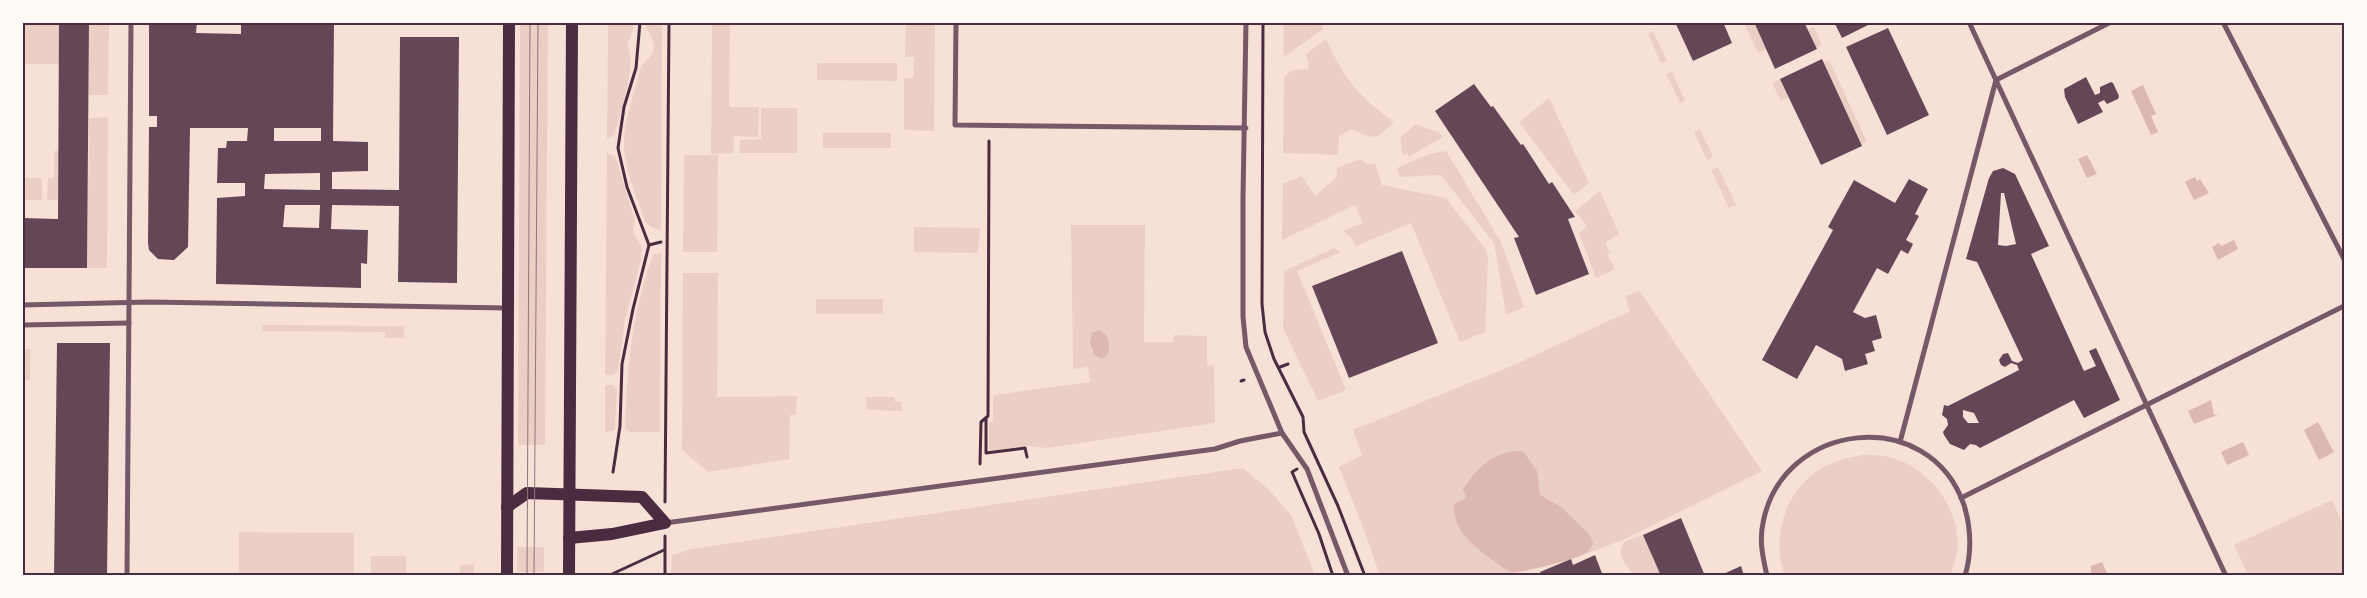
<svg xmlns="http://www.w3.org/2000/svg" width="2367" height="598" font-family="Commissioner,sans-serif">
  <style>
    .green { fill: #ebcfc5; fill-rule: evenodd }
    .water { fill: #dcb8b0 }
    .building { fill: #644757; fill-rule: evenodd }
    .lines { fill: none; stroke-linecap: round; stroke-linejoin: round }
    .path { stroke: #4a2c40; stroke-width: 3 }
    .minor { stroke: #755966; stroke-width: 5 }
    .primary { stroke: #4a2c40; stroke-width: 12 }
    .tram { stroke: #8f747c; stroke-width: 1 }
    .neatline { fill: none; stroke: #4a2c40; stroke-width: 2 }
  </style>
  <rect width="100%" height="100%" fill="#f7e1d7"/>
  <g class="green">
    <path d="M22,23H60V64H23Z"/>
    <path d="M89,23H109L108,95H89Z"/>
    <path d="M520,23H548L545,445H518Z"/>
    <path d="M608,23H633V30L627,45C638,67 620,110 615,134L607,139Z"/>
    <path d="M646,23H662L661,230L651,227L645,221C637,197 624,169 624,144C624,120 634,96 639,73C641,62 653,58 654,47C654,38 646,32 646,23Z"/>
    <path d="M712,23H730L729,107H759L758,137L734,136L733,153L711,154Z"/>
    <path d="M906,23H935L934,131L904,130V78H913L914,57H905Z"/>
    <path d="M1283,23H1321L1323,29L1284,57Z"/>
    <path d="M1744,23H1754L1766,49L1758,53Z"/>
    <path d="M1814,27L1822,45L1816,48L1807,30Z"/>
    <path d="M1653,31L1667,61L1661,63L1648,34Z"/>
    <path d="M1326,39C1346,81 1356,94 1394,122C1375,141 1376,140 1352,129L1339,136L1338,155L1283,153L1284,77L1292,70L1309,69L1306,54Z"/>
    <path d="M1829,60L1867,142L1861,144L1823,62Z"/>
    <path d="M817,63H897V81L817,80Z"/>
    <path d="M1672,72L1685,100L1680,103L1666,74Z"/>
    <path d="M1781,79L1789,97L1781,101L1772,83Z"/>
    <path d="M1549,98L1589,183L1574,195L1519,122Z"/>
    <path d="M761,108H797V153H739L740,140L761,139Z"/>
    <path d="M108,117L107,268H87L89,118Z"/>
    <path d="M1416,124L1438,132L1443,137L1408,157V153L1403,155L1400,137Z"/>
    <path d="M1700,129L1713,157L1707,160L1694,132Z"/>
    <rect x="823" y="133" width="68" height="15"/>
    <path d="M54,151H59L58,200H47L48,178H54Z"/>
    <path d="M1446,151L1501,242L1524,307L1506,315L1494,243L1441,175L1399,177L1397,168L1429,154Z"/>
    <path d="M607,153L614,156L617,161L635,221L633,232L642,247L641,260L625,319L618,371L613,375H605Z"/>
    <path d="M684,155H718L717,252H683Z"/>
    <path d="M1359,159L1370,165L1375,163L1382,185L1446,198L1486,250L1488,260L1485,332L1460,342L1411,223L1356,246L1351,237L1343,231L1363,223L1355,205L1282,240L1283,184L1302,176L1315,196L1336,178L1337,168Z"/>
    <path d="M1718,167L1736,205L1729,208L1711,170Z"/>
    <rect x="23" y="178" width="19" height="22"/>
    <path d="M1600,191L1619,234L1605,243L1610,252L1607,254L1615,269L1596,278L1579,233L1587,226L1575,211Z"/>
    <path d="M1071,225H1145L1144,342H1173L1174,335L1207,336V366L1214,365L1215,423L1047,448L1028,446L989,451V422H993V395L1090,382L1088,367L1073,369ZM1108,338L1110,347L1095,356L1091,350Z"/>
    <path d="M914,227L980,228L978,253L914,252Z"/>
    <path d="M1334,248L1341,252L1297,271L1346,390L1318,401L1283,328L1284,271Z"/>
    <path d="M661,253L660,432H630L625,429C627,382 629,337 642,291C645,278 648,266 654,254Z"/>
    <path d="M683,273H718L717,397L797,396L796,415H790L789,459L708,472L682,450Z"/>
    <path d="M1639,290L1762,471L1625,539L1575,558L1543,567L1514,573L1515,575L1380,576L1364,530L1339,467L1362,455L1353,430L1514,365L1630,311L1625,297Z"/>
    <rect x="816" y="299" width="67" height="15"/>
    <path d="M262,325L404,326V338H385V332L262,331Z"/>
    <path d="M23,349H31L30,380H23Z"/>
    <path d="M605,385H613L617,390L615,428L613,431L605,432Z"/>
    <path d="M866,397H895V402H901L902,411L867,410Z"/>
    <path d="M1862,455C1869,455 1877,455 1885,456C1921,463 1953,497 1957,534C1959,548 1955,562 1951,575H1785C1770,538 1786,488 1822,468C1834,461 1847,458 1862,455Z"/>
    <path d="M1243,468L1268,489L1291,515L1315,575H671L672,555L691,549Z"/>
    <path d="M2332,500L2344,527V575H2248L2234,545Z"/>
    <path d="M239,532L354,533V575H239Z"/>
    <path d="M1643,535L1661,575H1634L1624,563L1620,552L1624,542Z"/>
    <rect x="517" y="547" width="27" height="25"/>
    <rect x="371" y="556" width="35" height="19"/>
    <path d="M474,564V575H460V565Z"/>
  </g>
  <g class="water">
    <path d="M2143,85L2156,114L2151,116L2158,132L2151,135L2131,91Z"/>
    <path d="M2087,155L2097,174L2087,178L2078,159Z"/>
    <path d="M2195,177L2197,181L2200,179L2209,193L2194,200L2185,182Z"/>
    <path d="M2234,240L2238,249L2218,260L2212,247L2219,243L2221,246Z"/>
    <path d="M1100,330C1110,336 1111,345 1107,355L1102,359L1094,355L1090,343L1092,333Z"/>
    <path d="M2211,400L2214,415L2220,414L2194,424L2188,411Z"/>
    <path d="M2318,422L2334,452L2319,460L2304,430Z"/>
    <path d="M2243,442L2249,455L2227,465L2221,452Z"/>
    <path d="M1523,451L1537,471L1540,495L1561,507L1590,535L1593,543C1591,548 1589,551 1584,554C1576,559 1522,573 1513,572C1506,571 1499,565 1494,561C1475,548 1452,530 1454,504L1466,498L1463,489C1478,467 1494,450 1523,451Z"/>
    <path d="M2102,562L2108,575H2091V566Z"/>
  </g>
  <g class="building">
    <path d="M59,22H89L87,268H22V218L58,219Z"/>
    <path d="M149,22H197L196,33L241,34V22H334L333,141L368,142V171L332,172V189L399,190L400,37H459L457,283L398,282L399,206L332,205L331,229L368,230L367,264L361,263V288L216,284L217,198L245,196V183H217L218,148H226L227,141H247L248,128H190L188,247L174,260L158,259L149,250L148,243L149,127H157V116H149ZM274,128H321V141H274ZM320,173V190L264,189L265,174ZM285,205H320L319,228L283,227Z"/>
    <path d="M1675,22H1723L1732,43L1693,61Z"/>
    <path d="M1754,22H1804L1817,49L1775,69Z"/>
    <path d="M1834,22H1874L1842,38Z"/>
    <path d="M1888,28L1929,115L1887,135L1846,47Z"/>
    <path d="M1822,59L1862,146L1821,165L1780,79Z"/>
    <path d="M2086,77L2095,95L2100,93V87L2111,82L2113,83L2119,96L2118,99L2107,104L2104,100L2098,103L2103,112L2078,124L2065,97L2064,89Z"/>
    <path d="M1474,84L1491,107L1493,106L1521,145L1523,144L1549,184L1552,182L1575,217L1568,219L1589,274L1536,295L1514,238L1519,237L1435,111Z"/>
    <path d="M2003,168L2015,174L2049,246L2031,254L2083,369L2084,371L2096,366L2089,351L2096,348L2120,400L2084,418L2074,400L1980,448L1976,445L1970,444L1964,450L1950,444L1944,435L1943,432L1948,425L1947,419L1942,415L1944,405L1948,406L2019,370L2017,365L2011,363L2005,367L2001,365L1999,360L2003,354L2008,353L2012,361L2018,363L2023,360L1977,262L1966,259L1989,178L1993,171ZM2001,193H2004L2016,244L2006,246L1998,245ZM1963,410L1974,413L1979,423H1968L1963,417Z"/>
    <path d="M1909,179L1928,189L1915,214L1919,216L1906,240L1913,244L1908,254L1901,250L1888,274L1877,268L1853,312L1865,318L1876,315L1882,338L1872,341L1875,351L1865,354L1868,364L1845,371L1842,359L1816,345L1797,379L1762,360L1833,230L1828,227L1854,180L1895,203Z"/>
    <path d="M1402,251L1438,343L1349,378L1312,286Z"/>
    <path d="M57,343H110L107,576H54Z"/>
    <path d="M1681,518L1705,576H1661L1643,535Z"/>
    <path d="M1595,555L1603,576H1542L1540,572L1571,559L1573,565Z"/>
    <path d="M1741,566L1744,576H1719Z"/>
  </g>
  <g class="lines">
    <g class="path">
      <path d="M1263,22L1262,304L1265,332L1274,359L1303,417L1304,432L1338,506L1365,576"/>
      <path d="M649,245L661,242"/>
      <path d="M1280,367L1288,364"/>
      <path d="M1241,381L1244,380"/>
      <path d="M986,418V453L1025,448L1027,457"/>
      <path d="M980,464L981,422L988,416L989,141"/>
      <path d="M1297,469L1292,472L1319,534L1333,576"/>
      <path d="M613,472L620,426L622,364L633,309L649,245L627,187L618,148L624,107L636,68L640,22"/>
      <path d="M665,502L669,22"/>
      <path d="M665,536V576"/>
      <path d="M612,574L664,550"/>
    </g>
    <g class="minor">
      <path d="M956,22L955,125L1246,128"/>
      <path d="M1246,22L1243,197V317L1246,347L1282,433L1307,469L1348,576"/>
      <path d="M1969,22L2226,576"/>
      <path d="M2223,22L2344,259"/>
      <path d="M1996,80L2111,22"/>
      <path d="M22,305L149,302L507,308"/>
      <path d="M22,325L129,323"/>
      <path d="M1900,442L1996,80"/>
      <path d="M1961,498L2344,306"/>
      <path d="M665,523L1215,449L1240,441L1282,433"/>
      <path d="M127,576L131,22"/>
      <path d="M1767,576C1763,558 1759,541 1763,523C1782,421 1929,404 1964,505C1971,528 1972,552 1965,576"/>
    </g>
    <g class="primary">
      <path d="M507,507L527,493L642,497L665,523L612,534L569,538"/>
      <path d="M507,576L509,22"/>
      <path d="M569,576L572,22"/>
    </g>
    <g class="tram">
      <path d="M527,576L530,22"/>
      <path d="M534,576L538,22"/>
    </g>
  </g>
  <rect width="2367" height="598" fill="none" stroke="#fffaf5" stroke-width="48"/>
  <rect x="24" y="24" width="2319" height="550" class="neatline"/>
</svg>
